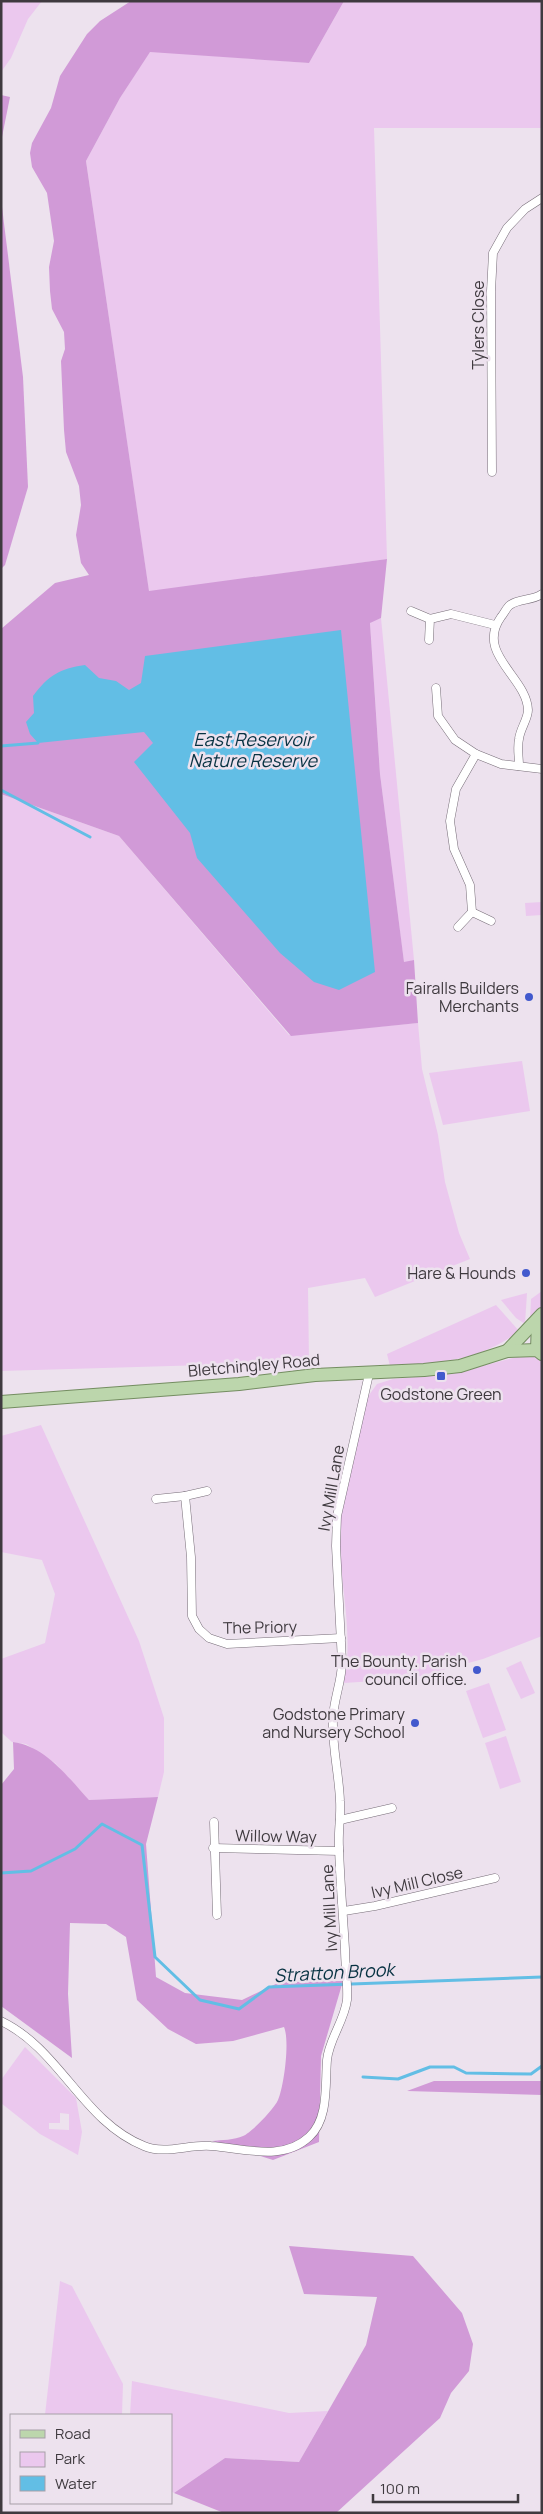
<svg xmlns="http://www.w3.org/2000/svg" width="543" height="2514" font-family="Manrope,sans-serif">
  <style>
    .green { fill: #ebc8ee; fill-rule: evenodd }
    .forest { fill: #d19ad7 }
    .water { fill: #62bee5 }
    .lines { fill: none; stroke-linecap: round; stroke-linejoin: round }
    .stream { stroke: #62bee5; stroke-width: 3 }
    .minor-casing { stroke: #776d78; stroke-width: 9 }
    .primary-casing { stroke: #748d61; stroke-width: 14 }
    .minor { stroke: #fff; stroke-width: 8 }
    .primary { stroke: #bcd6ac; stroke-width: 12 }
    .poi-dot { fill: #4259cd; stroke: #ede2ee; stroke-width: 2 }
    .labels { text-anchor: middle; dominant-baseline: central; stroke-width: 5; stroke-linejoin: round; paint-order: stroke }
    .street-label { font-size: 16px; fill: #3f3a3f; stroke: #ede2ee }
    .poi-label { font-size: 16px; fill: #3f3a3f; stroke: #ede2ee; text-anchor: end }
    .water-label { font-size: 18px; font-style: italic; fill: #073242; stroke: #ede2ee }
  </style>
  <rect width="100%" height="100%" fill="#ede2ee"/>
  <g class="green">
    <path d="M1,1H42L28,19L11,58L1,72Z"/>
    <path d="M344,1H542V128H374L387,559L149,592L86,161L120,98L150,51L309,63Z"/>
    <path d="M381,618L414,960L404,963L380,774L370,622Z"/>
    <path d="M1,794L119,836L289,1035L418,1023L422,1069L438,1135L445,1182L459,1233L470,1259L375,1297L365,1278L308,1288L309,1362L1,1371Z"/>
    <path d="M542,902V915L526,916L525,903Z"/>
    <path d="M522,1061L530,1111L443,1125L429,1073Z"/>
    <path d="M542,1291V1307L530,1320L531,1299Z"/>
    <path d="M527,1293L525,1324L516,1318L501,1300Z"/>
    <path d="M496,1305L519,1331C480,1361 438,1363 390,1366L387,1354Z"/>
    <path d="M528,1354L542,1359V1636L483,1659L409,1679L343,1683C354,1646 342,1590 340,1551C338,1504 353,1438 369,1395L377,1384L393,1379L452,1374Z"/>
    <path d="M41,1425L139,1641L164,1718V1772L158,1797L89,1800L55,1763L26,1744L12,1742L1,1732V1659L45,1643L55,1594L42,1560L1,1552V1436Z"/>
    <path d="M521,1661L535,1693L521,1699L506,1668Z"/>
    <path d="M489,1683L506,1730L483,1738L466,1691Z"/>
    <path d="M506,1736L521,1782L500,1789L485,1743Z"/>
    <path d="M25,2047L76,2098L82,2132L78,2155L40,2134L1,2103V2080ZM60,2113L69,2114V2130L49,2129V2123H60Z"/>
    <path d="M60,2281L72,2286L123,2384L122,2415H45Z"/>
    <path d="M132,2381L289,2413L328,2411L299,2462L225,2458L174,2493L171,2491V2415H130Z"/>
  </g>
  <g class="forest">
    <path d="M131,1H344L309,63L150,52L120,98L86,161L149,591L387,559L381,618L370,623L380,774L404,962L414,960L418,1023L291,1036L119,836L1,794V629L55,583L89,575L81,563L76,535L81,505L79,486L66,452L64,430L61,361L65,349L64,332L52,309L50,291L49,267L54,241L47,193L32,167L30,153L32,143L51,108L60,76L87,34L100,21Z"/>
    <path d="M1,95L10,97L1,142Z"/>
    <path d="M1,199L23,377L28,487L5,565L1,569Z"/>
    <path d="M13,1742C45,1746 68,1777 89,1800L158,1797L146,1844L156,1977L185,1993L242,2000L280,1982L343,1981L321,2056L319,2142L273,2160L212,2141C221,2140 235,2140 243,2136C252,2132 274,2109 278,2100C284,2086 290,2041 284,2027L233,2041L196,2044L168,2029L137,2000L126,1937L106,1924L70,1923L68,1994L72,2058L1,2006V1785L14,1769Z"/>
    <path d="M434,2081H542V2095L407,2091Z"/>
    <path d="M289,2246L413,2256L462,2313L473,2344L469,2371L451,2393L440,2418L336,2513H224L174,2493L225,2458L299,2462L366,2345L377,2297L304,2294Z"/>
  </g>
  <path class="water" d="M341,630L375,972L339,990L314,982L280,953L197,858L190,833L134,762L153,743L144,732L38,743L30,734L26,722L34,713L33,696C49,675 59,669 85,665L99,678L116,681L129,690L141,683L145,656Z"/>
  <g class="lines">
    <g class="stream">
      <path d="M1,746L38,743"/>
      <path d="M1,790L90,837"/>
      <path d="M1,1873L31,1871L75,1849L102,1824L142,1845L155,1957L200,2000L239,2009L269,1987L542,1977"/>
      <path d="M363,2077L398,2079L430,2067H454L466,2073L531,2074L542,2066"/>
    </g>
    <g class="minor-casing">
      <g id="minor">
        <path d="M492,472L491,291L493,253L507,228L525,209L542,198"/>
        <path d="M411,611L430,619"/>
        <path d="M429,640L430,619L451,614L495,625"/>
        <path d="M436,688L438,716L455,740L476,754L501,764L542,769"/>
        <path d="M519,766C519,757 517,747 519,739C520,729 528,719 528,710C527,677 475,654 501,617C504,614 506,608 510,605C520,598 532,601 542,594"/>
        <path d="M472,912L491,921"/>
        <path d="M458,927L472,912L470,885L454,849L450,821L456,789L476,754"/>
        <path d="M207,1491L185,1496L191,1557L192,1616L199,1629L209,1638L227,1644L341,1638"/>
        <path d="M156,1499L185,1496"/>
        <path d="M340,1820L392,1808"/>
        <path d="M214,1822L217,1915"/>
        <path d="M213,1848L339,1851"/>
        <path d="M344,1911L375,1906L495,1878"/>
        <path d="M1,2021C60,2049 83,2122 144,2146C165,2155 189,2144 211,2146C244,2148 282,2162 309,2137C329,2119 325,2085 327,2060C329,2039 344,2022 347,2000C348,1983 345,1966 345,1949C343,1915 340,1881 339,1847C338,1832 341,1816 340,1801C339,1774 332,1747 333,1720C333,1700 342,1682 342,1662L336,1546L337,1516L369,1374"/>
      </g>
    </g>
    <g class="primary-casing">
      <g id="primary">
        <path d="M537,1350L538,1319"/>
        <path d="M507,1351L542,1314"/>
        <path d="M1,1402L239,1384L315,1375L424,1370L460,1366L507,1351L537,1350L542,1354"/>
      </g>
    </g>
    <use href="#minor" class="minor"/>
    <use href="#primary" class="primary"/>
  </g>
  <g class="poi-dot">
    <circle cx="529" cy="997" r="5"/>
    <circle cx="526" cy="1273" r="5"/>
    <rect x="436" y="1371" width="10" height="10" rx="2.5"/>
    <circle cx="477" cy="1670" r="5"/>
    <circle cx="415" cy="1723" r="5"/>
  </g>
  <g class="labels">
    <g class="street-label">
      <text transform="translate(478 325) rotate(-90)">Tylers Close</text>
      <text transform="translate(254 1365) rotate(-5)">Bletchingley Road</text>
      <text transform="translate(331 1488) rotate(-80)">Ivy Mill Lane</text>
      <text transform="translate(260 1627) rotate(-1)">The Priory</text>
      <text transform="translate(276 1836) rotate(1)">Willow Way</text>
      <text transform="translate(417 1882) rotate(-13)">Ivy Mill Close</text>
      <text transform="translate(329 1908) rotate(-93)">Ivy Mill Lane</text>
    </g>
    <g class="poi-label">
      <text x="519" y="988">Fairalls Builders<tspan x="519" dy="18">Merchants</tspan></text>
      <text x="516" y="1273">Hare &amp; Hounds</text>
      <text x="441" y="1394" text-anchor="middle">Godstone Green</text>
      <text x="467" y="1661">The Bounty. Parish<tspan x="467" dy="18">council office.</tspan></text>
      <text x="405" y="1714">Godstone Primary<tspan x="405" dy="18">and Nursery School</tspan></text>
    </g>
    <g class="water-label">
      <text x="253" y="739">East Reservoir<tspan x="253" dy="21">Nature Reserve</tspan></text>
      <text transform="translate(334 1972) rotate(-3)">Stratton Brook</text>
    </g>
  </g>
  <rect width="543" height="2514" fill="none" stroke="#3f3a3f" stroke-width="5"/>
  <rect x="10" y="2414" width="162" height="90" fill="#ede2ee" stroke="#a79fa8"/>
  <rect x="20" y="2430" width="25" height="8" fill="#bcd6ac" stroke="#a79fa8"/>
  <text x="55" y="2439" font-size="15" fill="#3f3a3f">Road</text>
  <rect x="20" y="2452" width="25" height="15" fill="#ebc8ee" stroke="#a79fa8"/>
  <text x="55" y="2464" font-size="15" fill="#3f3a3f">Park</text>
  <rect x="20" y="2476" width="25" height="15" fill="#62bee5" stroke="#a79fa8"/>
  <text x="55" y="2489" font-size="15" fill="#3f3a3f">Water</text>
  <path d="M373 2494v8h145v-8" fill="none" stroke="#3f3a3f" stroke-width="2.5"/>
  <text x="380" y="2494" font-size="15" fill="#3f3a3f" stroke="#ede2ee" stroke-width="4" paint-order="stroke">100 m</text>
</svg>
